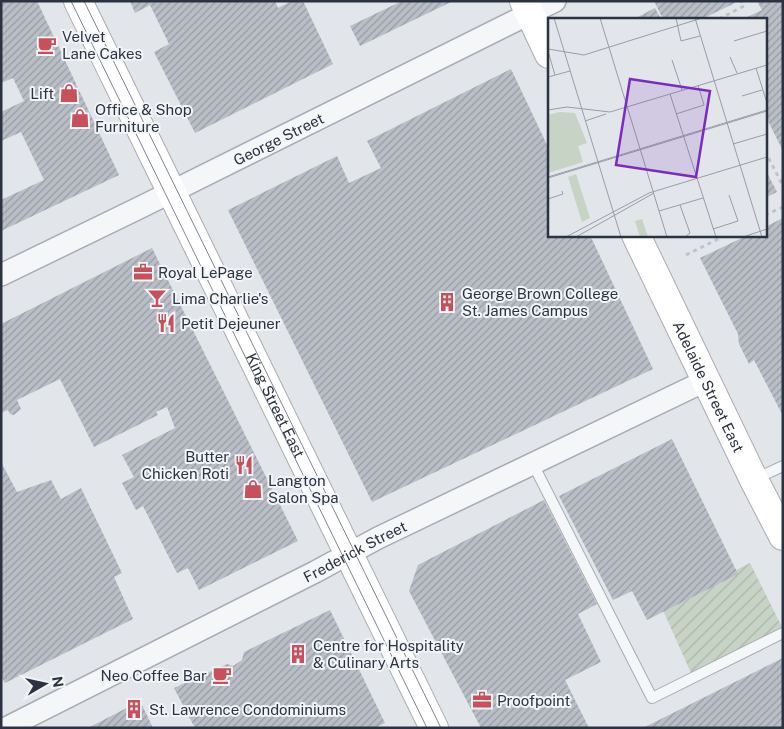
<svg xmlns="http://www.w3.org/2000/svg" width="784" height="729" font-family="'Public Sans',sans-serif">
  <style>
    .garden { fill: url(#garden-furrows) }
    .building { fill: url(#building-hatch) }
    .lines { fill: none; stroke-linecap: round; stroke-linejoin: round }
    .lane-casing { stroke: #a7acb4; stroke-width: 12 }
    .street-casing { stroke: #a7acb4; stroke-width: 24 }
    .secondary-casing { stroke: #a7acb4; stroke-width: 30 }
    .path { stroke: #c0c3c8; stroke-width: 3; stroke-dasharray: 4 4; stroke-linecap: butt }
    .lane { stroke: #f5f6f8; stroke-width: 10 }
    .street { stroke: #f5f6f8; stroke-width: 21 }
    .secondary { stroke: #fff; stroke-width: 28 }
    .tram { stroke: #7d8492; stroke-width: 1 }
    .labels { text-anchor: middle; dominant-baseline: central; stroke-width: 4; stroke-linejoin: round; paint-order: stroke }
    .poi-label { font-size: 15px; fill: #2b3241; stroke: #f2f4f7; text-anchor: start }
    .street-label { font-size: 15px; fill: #2b3241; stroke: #f2f4f7 }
    .inset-road { fill: none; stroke: #999da6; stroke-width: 1 }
    .view { fill: #7b2cbf; fill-opacity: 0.15; stroke: #7b2cbf; stroke-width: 2.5 }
    .inset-edge { fill: none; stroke: #2b3241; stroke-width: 2.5 }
  </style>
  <defs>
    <pattern id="garden-furrows" width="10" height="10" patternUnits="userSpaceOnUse" patternTransform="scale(1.25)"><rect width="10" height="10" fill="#c7d3c4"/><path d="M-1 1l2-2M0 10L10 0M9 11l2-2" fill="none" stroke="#abb6aa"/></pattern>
    <pattern id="building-hatch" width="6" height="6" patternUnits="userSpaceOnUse" patternTransform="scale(1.25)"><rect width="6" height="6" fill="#babec6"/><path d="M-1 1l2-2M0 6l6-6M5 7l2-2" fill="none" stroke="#979ba2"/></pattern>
  </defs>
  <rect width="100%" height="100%" fill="#e2e5ea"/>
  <path class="garden" d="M750,563L783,629L691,673L662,608Z"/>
  <g class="building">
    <path d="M1,1H37L119,175L1,231V200L44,180L21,132L1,141V112L24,101L13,78L1,83Z"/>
    <path d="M130,1H275L278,8L292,1H303L333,64L195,133L154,52L169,44L150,5L135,13Z"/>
    <path d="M402,1H453L360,46L350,26Z"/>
    <path d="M654,1H734L735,3L702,19H663Z"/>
    <path d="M757,1H783V151L765,115V19H743L762,10Z"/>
    <path d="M655,8L661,19H634Z"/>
    <path d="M511,69L549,149V235H590L653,369L372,502L228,210L337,156L349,183L381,168L367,141Z"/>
    <path d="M765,169L777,192L765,198Z"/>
    <path d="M783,218V416L754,360L749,364L739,344L738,334L700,258L748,235H765V227Z"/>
    <path d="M152,248L298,541L199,590L188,568L177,573L143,506L136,510L122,483L134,477L122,455L175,428L167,407L156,412L158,415L94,447L60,379L17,400L21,409L14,415L10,414L8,410L1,413V324Z"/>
    <path d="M672,439L738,574L647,620L632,591L613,600L559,496Z"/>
    <path d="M1,462L17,492L51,480L61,499L81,488L122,573L114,577L133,619L5,683L1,676Z"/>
    <path d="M544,500L597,604L578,614L601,662L565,680L589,728H481L409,591L418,565Z"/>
    <path d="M330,610L385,723L375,728H195L174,688L227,664L233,666L242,660L244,652Z"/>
    <path d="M783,658V728H643Z"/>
    <path d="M140,701L153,728H88Z"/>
  </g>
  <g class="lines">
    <g class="lane-casing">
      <g id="lane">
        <path d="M533,464L652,698L783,633"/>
        <path d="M755,479L783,466"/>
      </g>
    </g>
    <g class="street-casing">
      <g id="street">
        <path id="s1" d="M1,275L141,207L555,1"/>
        <path id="s2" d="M6,728L315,572L378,538L707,380"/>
      </g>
    </g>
    <g class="secondary-casing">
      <g id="secondary">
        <path id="s3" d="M78,1L434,728"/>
        <path d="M524,1L549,54"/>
        <path id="s4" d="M636,235L754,480L783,536"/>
      </g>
    </g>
    <g class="path">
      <path d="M719,19L744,6L741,1"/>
      <path d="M765,151L783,186"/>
      <path d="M765,215L783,207"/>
      <path d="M686,255L726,235"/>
    </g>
    <use href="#lane" class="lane"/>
    <use href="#street" class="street"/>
    <use href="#secondary" class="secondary"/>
    <g class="tram">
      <path d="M71,1L427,728"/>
      <path d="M84,1L441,728"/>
    </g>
  </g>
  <defs>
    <g id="cafe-bare" transform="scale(1.5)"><path d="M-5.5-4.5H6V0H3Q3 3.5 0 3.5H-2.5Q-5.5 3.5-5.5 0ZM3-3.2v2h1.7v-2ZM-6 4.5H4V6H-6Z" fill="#c6505b" stroke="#f2f4f7" stroke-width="2.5" paint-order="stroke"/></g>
    <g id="shop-bare" transform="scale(1.5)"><path d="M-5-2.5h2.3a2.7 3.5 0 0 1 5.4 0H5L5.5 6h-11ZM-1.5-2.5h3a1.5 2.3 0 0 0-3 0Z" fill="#c6505b" stroke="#f2f4f7" stroke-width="2.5" paint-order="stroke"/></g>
    <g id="office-bare" transform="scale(1.5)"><path d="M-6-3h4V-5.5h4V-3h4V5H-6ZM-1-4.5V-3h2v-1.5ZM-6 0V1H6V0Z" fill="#c6505b" stroke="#f2f4f7" stroke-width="2.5" paint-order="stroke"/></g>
    <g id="bar-bare" transform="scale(1.5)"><path d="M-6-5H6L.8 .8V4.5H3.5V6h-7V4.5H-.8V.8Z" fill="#c6505b" stroke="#f2f4f7" stroke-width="2.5" paint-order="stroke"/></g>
    <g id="building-bare" transform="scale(1.5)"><path d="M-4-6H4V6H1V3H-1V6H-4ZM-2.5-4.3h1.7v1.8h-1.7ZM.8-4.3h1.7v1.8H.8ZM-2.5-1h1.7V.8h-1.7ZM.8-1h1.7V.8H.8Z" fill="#c6505b" stroke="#f2f4f7" stroke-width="2.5" paint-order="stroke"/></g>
    <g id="restaurant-bare" transform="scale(1.5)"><path d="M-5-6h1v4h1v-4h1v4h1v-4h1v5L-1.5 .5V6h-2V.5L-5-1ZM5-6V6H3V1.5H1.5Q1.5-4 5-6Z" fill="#c6505b" stroke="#f2f4f7" stroke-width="2.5" paint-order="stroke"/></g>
  </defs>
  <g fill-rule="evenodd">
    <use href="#cafe-bare" x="47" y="45"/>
    <use href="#shop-bare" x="69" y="93"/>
    <use href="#shop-bare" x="80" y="118"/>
    <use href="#office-bare" x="143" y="272"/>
    <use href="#bar-bare" x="157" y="298"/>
    <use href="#building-bare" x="447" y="302"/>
    <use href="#restaurant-bare" x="166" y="323"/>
    <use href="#restaurant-bare" x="244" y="465"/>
    <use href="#shop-bare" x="253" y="489"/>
    <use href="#building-bare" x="298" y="654"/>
    <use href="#cafe-bare" x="222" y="675"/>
    <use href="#office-bare" x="482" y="700"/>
    <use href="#building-bare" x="134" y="709"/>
  </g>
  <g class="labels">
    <g class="poi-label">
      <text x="62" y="36">Velvet<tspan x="62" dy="17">Lane Cakes</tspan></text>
      <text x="54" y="93" text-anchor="end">Lift</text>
      <text x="95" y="109">Office &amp; Shop<tspan x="95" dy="17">Furniture</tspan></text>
      <text x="158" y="272">Royal LePage</text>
      <text x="462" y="293">George Brown College<tspan x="462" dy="17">St. James Campus</tspan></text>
      <text x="172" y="298">Lima Charlie's</text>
      <text x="181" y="323">Petit Dejeuner</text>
      <text x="229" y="456" text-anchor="end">Butter<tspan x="229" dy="17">Chicken Roti</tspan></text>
      <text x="268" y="480">Langton<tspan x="268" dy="17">Salon Spa</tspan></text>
      <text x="313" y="645">Centre for Hospitality<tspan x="313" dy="17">&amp; Culinary Arts</tspan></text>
      <text x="207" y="675" text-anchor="end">Neo Coffee Bar</text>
      <text x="497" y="700">Proofpoint</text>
      <text x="149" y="709">St. Lawrence Condominiums</text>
    </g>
    <g class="street-label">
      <text stroke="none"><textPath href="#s1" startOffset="309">George Street</textPath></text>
      <text stroke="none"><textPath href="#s4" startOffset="168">Adelaide Street East</textPath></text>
      <text stroke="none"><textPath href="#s3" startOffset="450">King Street East</textPath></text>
      <text stroke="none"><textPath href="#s2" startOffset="391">Frederick Street</textPath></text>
    </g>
  </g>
  <g transform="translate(548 18)">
    <rect width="219" height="219" fill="#e2e5ea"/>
    <path d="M94,201L100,219H92L87,203Z" fill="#c7d3c4"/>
    <path d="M12,94L27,95L39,125L30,128L35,144L0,155V97ZM28,156L42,200L34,204L20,159Z" fill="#c7d3c4"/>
    <path class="inset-road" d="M6,0L73,219M52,0L119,219M128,0L133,23L152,18M147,0L214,219M186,23L219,13M0,31L36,37L154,0M0,33L7,57M182,39L189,55M124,42L134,72M208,50L219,85M0,59L22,53M122,76L168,219M194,78L214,72M0,92L19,89L62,94L219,47M128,96L156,87L150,67M37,103L58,96M185,126L219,116M0,159L219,92M0,160L219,93M0,181L15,176L14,173M132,187L142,215L137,219M111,193L155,180M165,211L190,203L181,177M18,219L101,175L219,139M28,219L106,175M195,219L219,211"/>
    <path class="view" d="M82,61L162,73L148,159L68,147Z"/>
    <rect width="219" height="219" class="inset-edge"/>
  </g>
  <rect width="784" height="729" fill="none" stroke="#2b3241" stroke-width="5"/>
  <g transform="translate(45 684) rotate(81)" stroke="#f2f4f7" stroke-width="4" paint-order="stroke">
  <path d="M0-4L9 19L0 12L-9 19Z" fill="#2b3241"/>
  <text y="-8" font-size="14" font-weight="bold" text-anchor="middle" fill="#2b3241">N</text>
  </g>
</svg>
